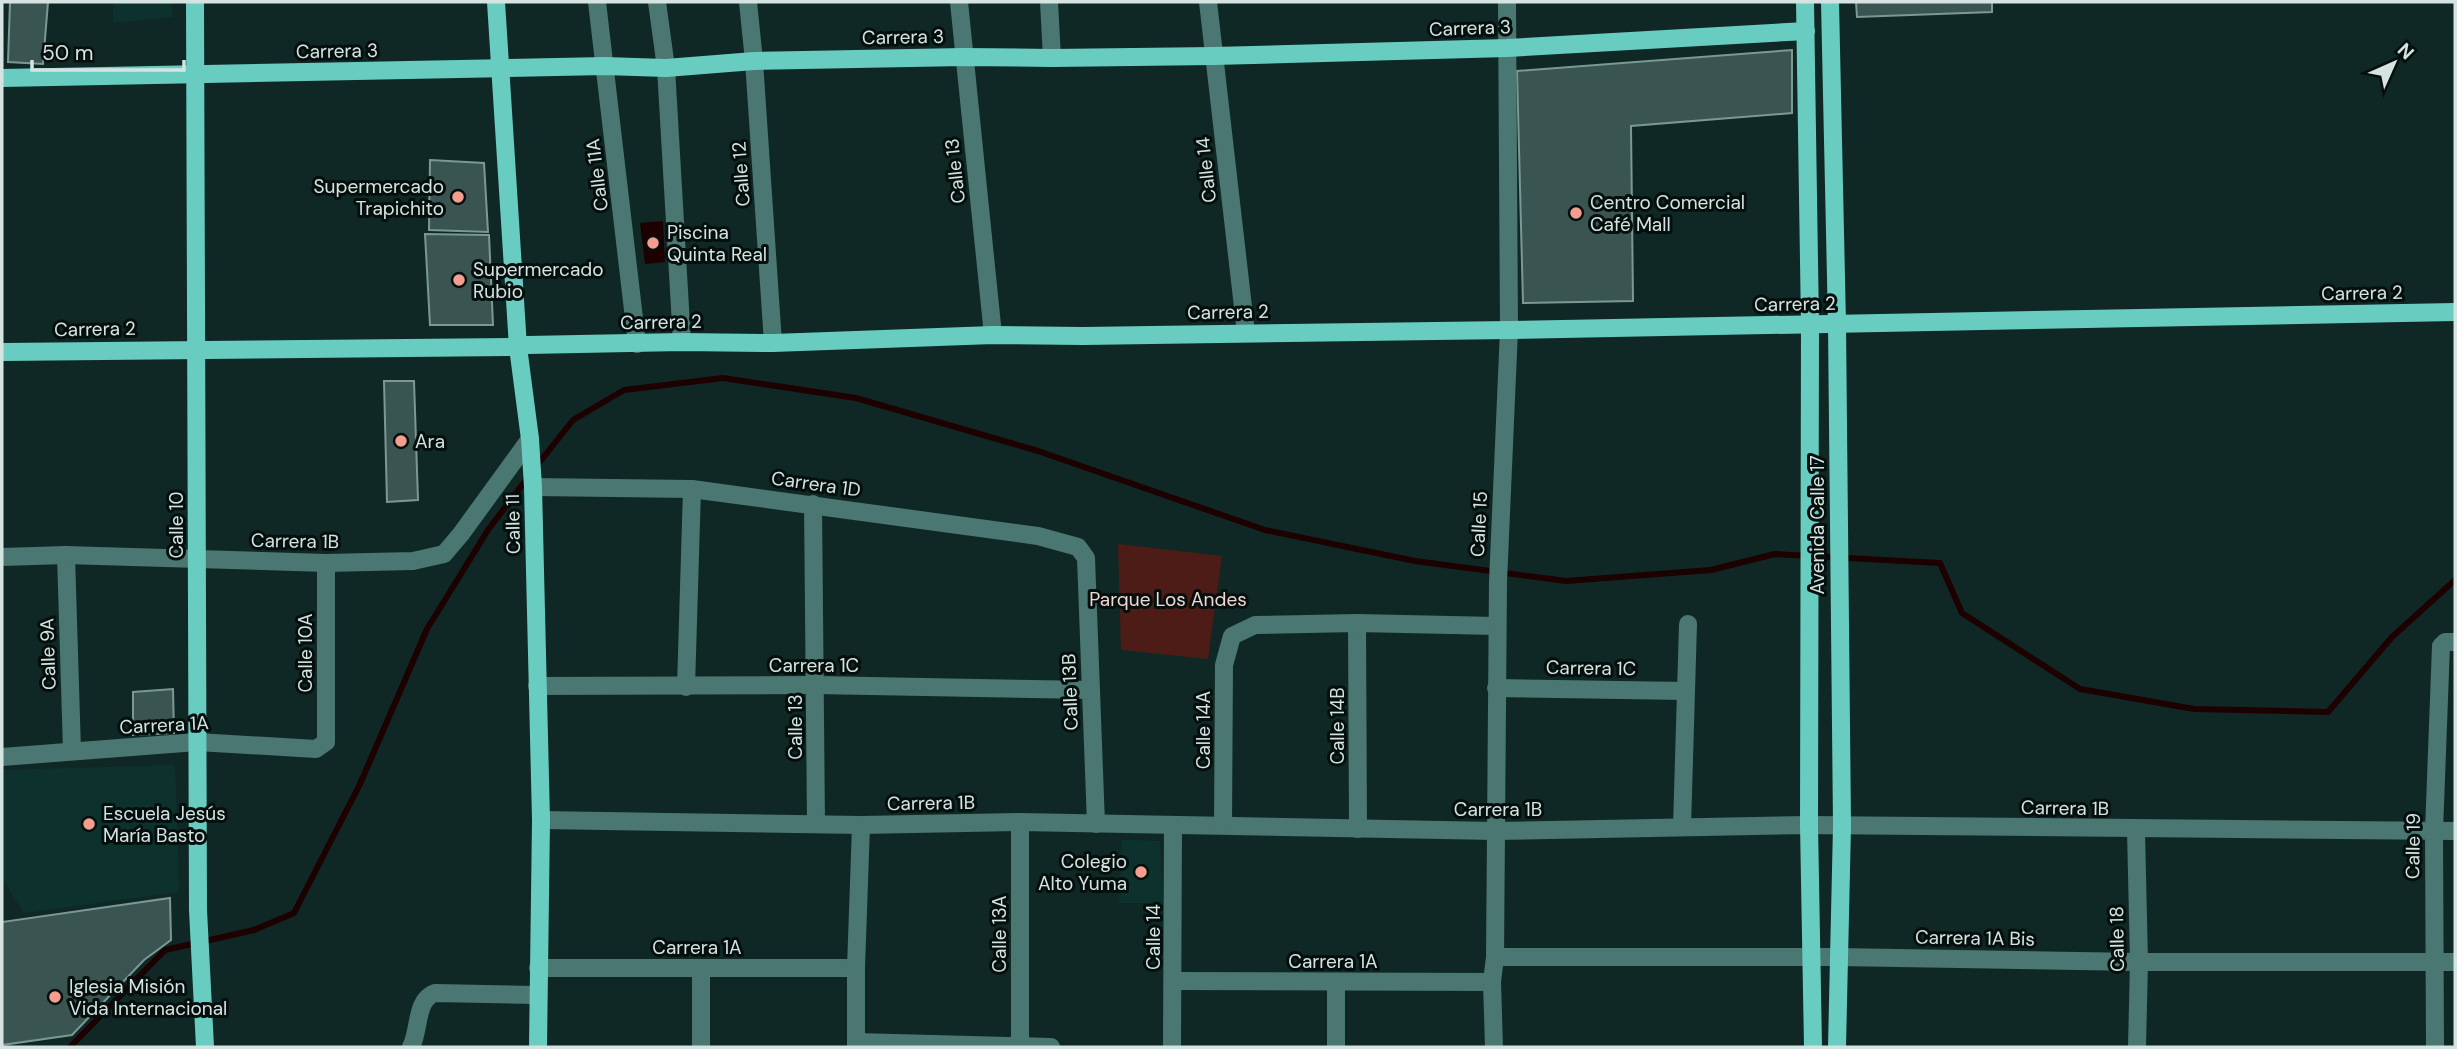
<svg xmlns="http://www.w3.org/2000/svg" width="2457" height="1049" font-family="'DM Sans',sans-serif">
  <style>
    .built { fill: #0d322e }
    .green { fill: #4d1c16 }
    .water { fill: #1d0000 }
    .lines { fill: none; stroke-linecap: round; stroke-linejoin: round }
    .stream { stroke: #1d0000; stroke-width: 6 }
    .building { fill: #3a5551; stroke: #7b9893; stroke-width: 2 }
    .minor { stroke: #4a7771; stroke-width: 18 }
    .major { stroke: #69ccc0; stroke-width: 18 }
    .poi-dot { fill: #f59d8f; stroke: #050f0e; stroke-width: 2.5 }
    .labels { text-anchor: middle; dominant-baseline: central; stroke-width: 6; stroke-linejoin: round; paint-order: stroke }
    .street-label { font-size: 19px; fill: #d5e4e1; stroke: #050f0e }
    .poi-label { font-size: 19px; fill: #d5e4e1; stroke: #050f0e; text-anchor: start }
    .park-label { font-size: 19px; fill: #f0d7d3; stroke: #050f0e }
  </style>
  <rect width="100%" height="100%" fill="#0f2825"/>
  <g class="built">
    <path d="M113,2H172V17L113,23Z"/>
    <path d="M175,765L179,892L24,913L2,878V770Z"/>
    <path d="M1122,840L1160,841L1163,903H1119Z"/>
  </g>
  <path class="green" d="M1118,544L1222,556L1208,659L1121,650Z"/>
  <path class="water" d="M663,221L665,262L645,264L640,223Z"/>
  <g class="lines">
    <g class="stream">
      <path d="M535,468L573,420L624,390L723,378L856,398L1038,451L1265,530L1415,561L1566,581L1711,570L1775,554L1940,563L1962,613L2080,689L2194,709L2328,712L2392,637L2455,580"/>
      <path d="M70,1047L165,950L254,930L294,913L360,784L427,629L488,530L529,476"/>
    </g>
  </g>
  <g class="building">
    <path d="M10,2H48L43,64L8,62Z"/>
    <path d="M1856,2H1992V12L1857,17Z"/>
    <path d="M1792,50V113L1631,126L1633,301L1523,303L1517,71Z"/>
    <path d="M430,160L484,163L488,232L429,230Z"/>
    <path d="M425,234L489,235L493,325H430Z"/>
    <path d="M384,381H414L418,500L387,502Z"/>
    <path d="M173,689L174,733L133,735V692Z"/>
    <path d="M170,898L171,940L144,960L72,1035L2,1045V922Z"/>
  </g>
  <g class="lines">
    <g class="minor">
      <path d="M597,2L637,344"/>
      <path d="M657,2L666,68L682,342"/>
      <path d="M748,2L754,61L773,343"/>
      <path d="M959,2L993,335"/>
      <path d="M1049,2L1052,58"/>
      <path d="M1208,2L1246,333"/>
      <path d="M533,487L692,489L1038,536L1078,547L1086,558L1096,824"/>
      <path d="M813,504L816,824"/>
      <path d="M66,555L72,751"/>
      <path d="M2,557L66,555L326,563L413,561L444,554L461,534L530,439"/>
      <path d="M1357,623L1358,829"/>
      <path d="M537,686L816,685L1091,690"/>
      <path d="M686,687L692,489"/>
      <path d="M1496,688L1685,691"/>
      <path d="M2,757L197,742L316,749L326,742V563"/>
      <path d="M541,820L861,825L1020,822L1495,831L1809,825L2455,831"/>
      <path d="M1020,822V1046"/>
      <path d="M1223,825L1224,665L1232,636L1255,625L1357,623L1497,626"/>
      <path d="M1682,827L1688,624"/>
      <path d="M2136,830L2139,962L2137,1047"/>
      <path d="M1495,957H1837L2139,962H2455"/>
      <path d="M538,968H856"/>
      <path d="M1174,981L1492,982"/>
      <path d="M856,1042L1051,1047"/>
      <path d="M411,1047C420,1030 415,1000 435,993L537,995"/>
      <path d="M701,1047V968"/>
      <path d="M856,1047V968L861,825"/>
      <path d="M1172,1047L1173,826"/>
      <path d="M1336,1047V982"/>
      <path d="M1494,1047L1492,982L1495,957L1498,582L1509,330L1507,2"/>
      <path d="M2435,1047L2434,831L2441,646L2445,642H2455"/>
    </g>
    <g class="major">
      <path d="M195,2L198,910L205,1047"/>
      <path d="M496,2L518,347L530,439L533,487L541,820L538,1047"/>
      <path d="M1805,2L1810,325L1809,825L1813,1047"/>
      <path d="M1830,2L1837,324L1842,826L1837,1047"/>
      <path d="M2,78L605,66L666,68L754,61L964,57L1052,58L1214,56L1507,48L1806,31"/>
      <path d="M2,352L518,347L527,345L682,342L773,343L993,335L1083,336L1509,330L2455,312"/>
    </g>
  </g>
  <g class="poi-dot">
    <circle cx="458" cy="197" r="7"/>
    <circle cx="1576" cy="213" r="7"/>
    <circle cx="653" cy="243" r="7"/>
    <circle cx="459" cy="280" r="7"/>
    <circle cx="401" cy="441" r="7"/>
    <circle cx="89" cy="824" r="7"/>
    <circle cx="1141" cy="872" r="7"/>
    <circle cx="55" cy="997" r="7"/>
  </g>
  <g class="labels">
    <g class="street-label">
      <text transform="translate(1470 28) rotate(-2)">Carrera 3</text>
      <text transform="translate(903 37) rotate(-1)">Carrera 3</text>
      <text transform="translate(337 51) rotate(-1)">Carrera 3</text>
      <text transform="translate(1206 170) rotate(-96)">Calle 14</text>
      <text transform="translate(955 171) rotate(-96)">Calle 13</text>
      <text transform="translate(741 174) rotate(-94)">Calle 12</text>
      <text transform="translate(597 175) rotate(-97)">Calle 11A</text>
      <text transform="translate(2362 293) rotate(-1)">Carrera 2</text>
      <text transform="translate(1795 304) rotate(-1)">Carrera 2</text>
      <text transform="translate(1228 312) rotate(-1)">Carrera 2</text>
      <text transform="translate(661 322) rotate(-1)">Carrera 2</text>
      <text transform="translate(95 329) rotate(-1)">Carrera 2</text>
      <text transform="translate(816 484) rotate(8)">Carrera 1D</text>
      <text transform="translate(513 524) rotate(-91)">Calle 11</text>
      <text transform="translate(1479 524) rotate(-87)">Calle 15</text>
      <text transform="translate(176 525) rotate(-90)">Calle 10</text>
      <text transform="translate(1817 525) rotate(-90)">Avenida Calle 17</text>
      <text transform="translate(295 541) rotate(1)">Carrera 1B</text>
      <text transform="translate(305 653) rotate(-90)">Calle 10A</text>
      <text transform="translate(48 654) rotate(-92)">Calle 9A</text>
      <text x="814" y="665">Carrera 1C</text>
      <text transform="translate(1591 668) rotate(1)">Carrera 1C</text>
      <text transform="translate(1070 692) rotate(-92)">Calle 13B</text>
      <text transform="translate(164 725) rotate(-3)">Carrera 1A</text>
      <text transform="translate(1337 726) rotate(-90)">Calle 14B</text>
      <text transform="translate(795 727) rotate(-90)">Calle 13</text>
      <text transform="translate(1203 730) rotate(-90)">Calle 14A</text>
      <text transform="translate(931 803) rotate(-1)">Carrera 1B</text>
      <text transform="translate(2065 808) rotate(1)">Carrera 1B</text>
      <text x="1498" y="809">Carrera 1B</text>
      <text transform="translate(2413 846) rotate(-89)">Calle 19</text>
      <text transform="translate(999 934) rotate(-90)">Calle 13A</text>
      <text transform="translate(1153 937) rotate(-90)">Calle 14</text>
      <text transform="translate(1975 938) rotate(1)">Carrera 1A Bis</text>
      <text transform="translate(2117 939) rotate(-91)">Calle 18</text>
      <text x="697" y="947">Carrera 1A</text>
      <text x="1333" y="961">Carrera 1A</text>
    </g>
    <g class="poi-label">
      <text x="444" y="186" text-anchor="end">Supermercado<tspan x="444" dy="22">Trapichito</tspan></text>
      <text x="1590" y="202">Centro Comercial<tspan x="1590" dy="22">Café Mall</tspan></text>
      <text x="667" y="232">Piscina<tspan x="667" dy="22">Quinta Real</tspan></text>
      <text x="473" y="269">Supermercado<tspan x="473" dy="22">Rubio</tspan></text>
      <text x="415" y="441">Ara</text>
      <text x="103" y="813">Escuela Jesús<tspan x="103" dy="22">María Basto</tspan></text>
      <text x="1127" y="861" text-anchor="end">Colegio<tspan x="1127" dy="22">Alto Yuma</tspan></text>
      <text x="69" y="986">Iglesia Misión<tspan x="69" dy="22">Vida Internacional</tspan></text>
    </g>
    <g class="park-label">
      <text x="1168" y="599">Parque Los Andes</text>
    </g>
  </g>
  <rect width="2457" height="1049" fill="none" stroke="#d5e4e1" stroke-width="7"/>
  <g transform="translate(2394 63) rotate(45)" stroke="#050f0e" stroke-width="5" paint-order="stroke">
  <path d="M0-5L12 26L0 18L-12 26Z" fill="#d5e4e1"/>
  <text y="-10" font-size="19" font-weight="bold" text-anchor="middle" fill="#d5e4e1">N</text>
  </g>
  <path d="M32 60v10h152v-10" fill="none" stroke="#d5e4e1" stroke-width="3.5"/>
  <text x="42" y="60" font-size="21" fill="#d5e4e1" stroke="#050f0e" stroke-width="5" paint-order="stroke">50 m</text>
</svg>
